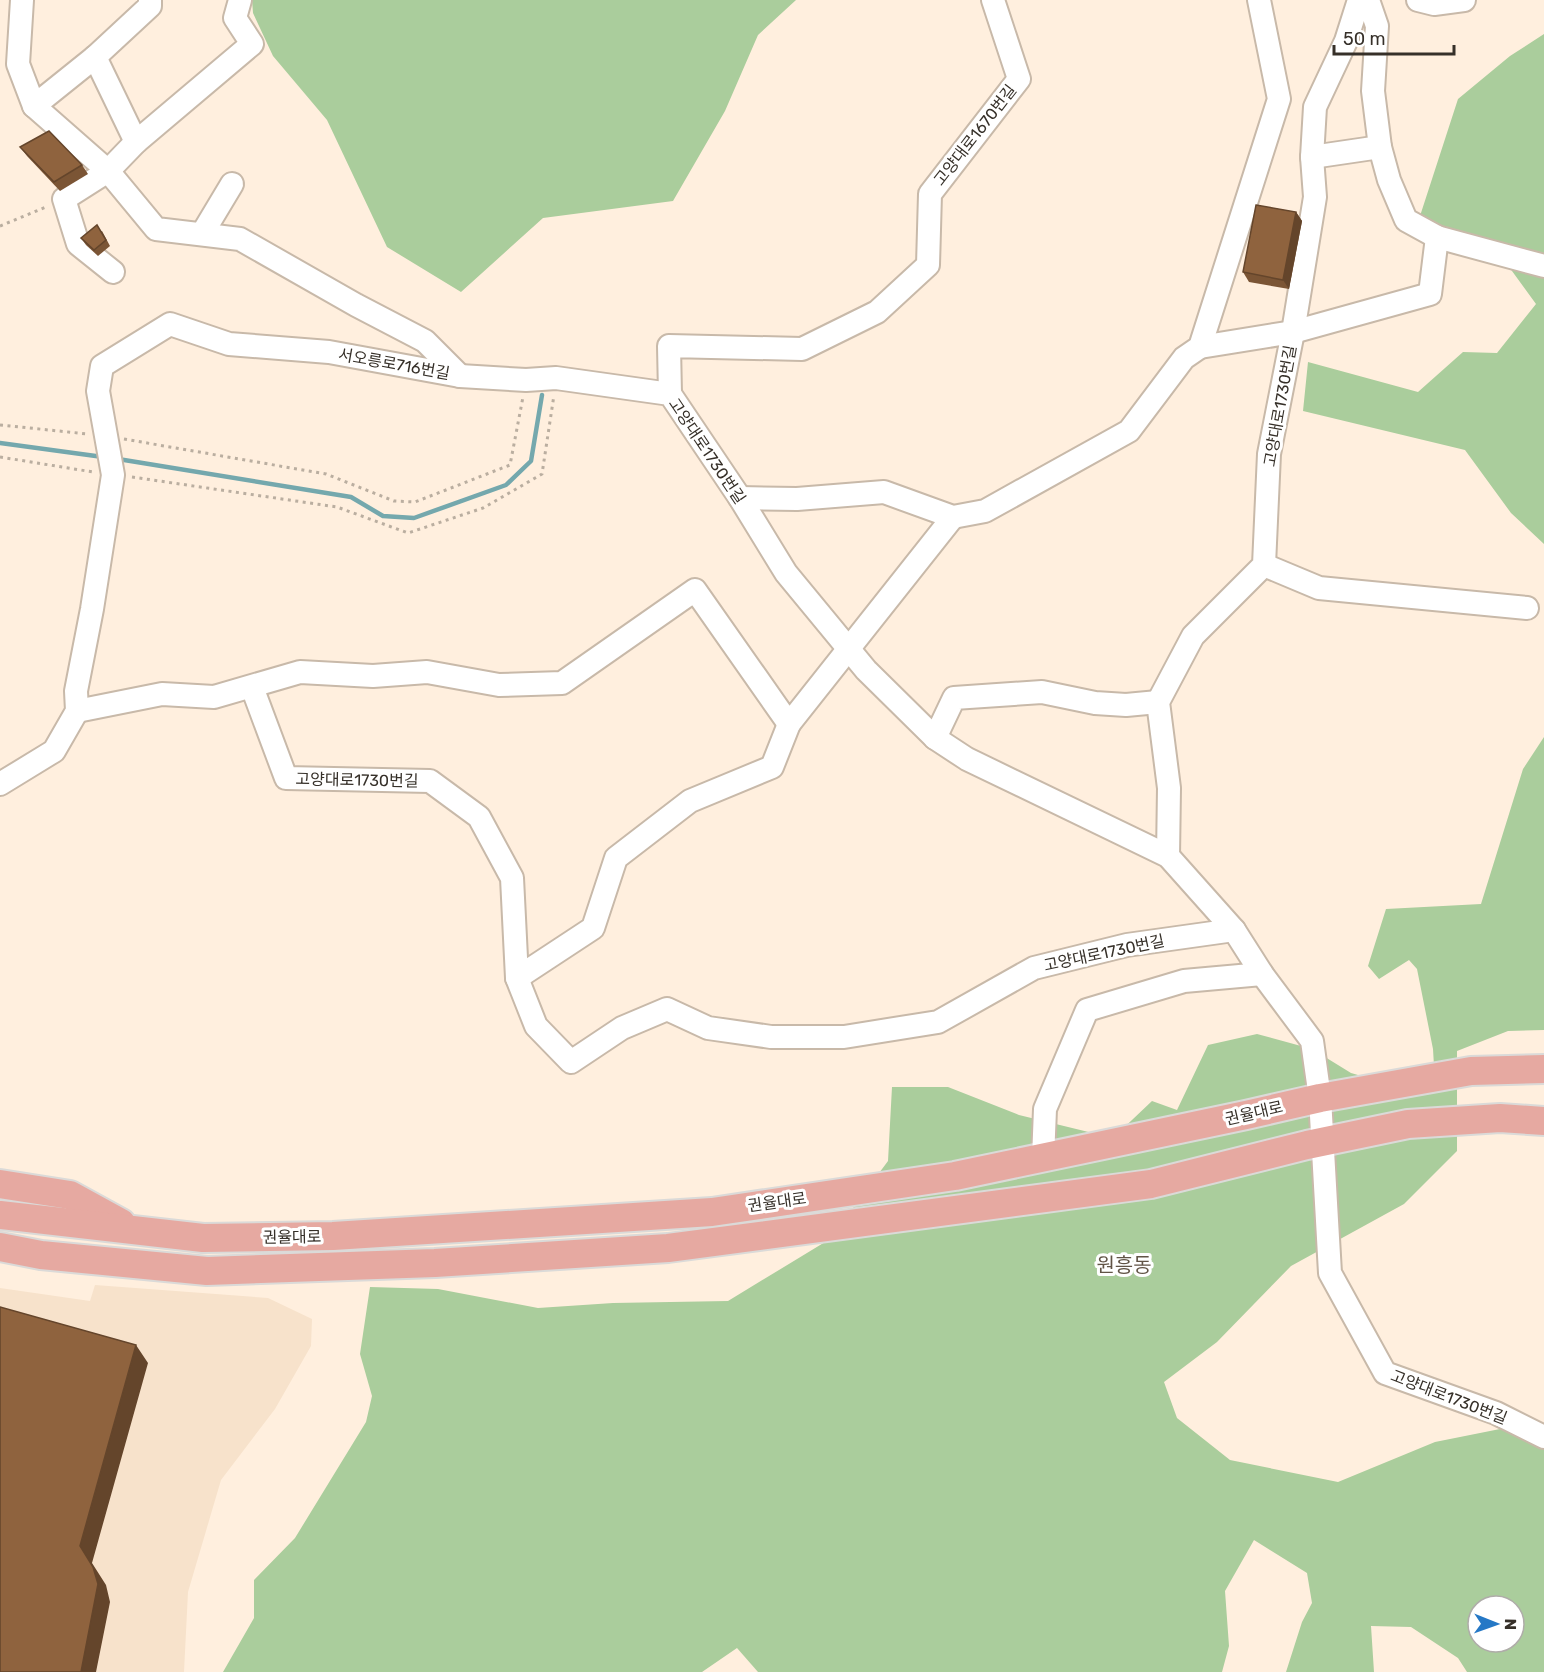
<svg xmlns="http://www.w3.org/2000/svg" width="1544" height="1672" font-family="Rubik,'Noto Sans KR',sans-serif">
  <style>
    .built { fill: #f7e2cb }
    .forest { fill: #aacd9c; fill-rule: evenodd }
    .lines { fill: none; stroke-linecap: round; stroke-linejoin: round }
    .stream { stroke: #74a8ad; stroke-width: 4.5 }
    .minor-casing { stroke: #c8b9a9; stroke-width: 26 }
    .major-casing { stroke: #dbdad8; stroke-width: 32 }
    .path { stroke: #baaea0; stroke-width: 3; stroke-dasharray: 3 4.5; stroke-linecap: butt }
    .minor { stroke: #fff; stroke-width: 22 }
    .major { stroke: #e6a9a1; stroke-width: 28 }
    .wall { fill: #7b5535 }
    .shaded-wall { fill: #64452b }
    .building { fill: #8f633e; stroke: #64452b; stroke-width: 1.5 }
    .labels { text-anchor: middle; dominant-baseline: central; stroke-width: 6; stroke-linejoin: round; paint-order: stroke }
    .street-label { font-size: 16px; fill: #363029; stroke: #fff }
    .quarter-label { font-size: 20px; fill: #615446; stroke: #fff }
  </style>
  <rect width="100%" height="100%" fill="#ffefde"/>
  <path class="built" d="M95,1285L268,1298L312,1319L311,1346L275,1409L221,1480L188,1592L184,1672H0V1288L90,1301Z"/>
  <g class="forest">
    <path d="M252,0H796L758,35L725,111L673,201L543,218L461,292L387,247L327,120L273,56L253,13Z"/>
    <path d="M1544,34V544L1511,513L1465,450L1303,411L1308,362L1418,392L1463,352L1497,353L1536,304L1496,249L1420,216L1458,99L1510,56Z"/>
    <path d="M1544,737V1030L1508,1031L1457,1051V1151L1404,1204L1291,1266L1217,1342L1164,1382L1177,1418L1230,1460L1338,1482L1435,1442L1500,1429L1544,1446V1672H1467L1458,1658L1411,1627L1371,1626L1374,1672H1286L1302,1622L1312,1603L1307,1573L1254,1540L1225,1591L1229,1646L1222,1672H758L737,1648L702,1672H223L254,1618V1580L295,1538L366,1422L372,1396L360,1354L370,1287L438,1289L538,1308L613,1303L728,1301L830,1239L888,1161L892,1087H948L1019,1115L1113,1138L1152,1101L1177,1110L1208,1045L1257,1034L1312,1049L1351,1073L1400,1087L1434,1066L1433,1049L1417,969L1409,960L1379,979L1368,966L1386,909L1481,904L1523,769ZM1478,1606H1514V1642H1478Z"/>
  </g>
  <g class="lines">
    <g class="stream">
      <path d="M0,443L103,457"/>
      <path d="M118,459L351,497L383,516L414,518L506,485L531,461L542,395"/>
    </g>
    <g class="minor-casing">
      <g id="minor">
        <path d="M22,0L18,64L34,106L108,171L156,229L240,239L356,305L425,341L460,376"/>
        <path d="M1368,0L1377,26L1373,91L1380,147L1389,180L1406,220L1437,237L1544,266"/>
        <path d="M1418,0L1434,4L1464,0"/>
        <path d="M95,57L136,142"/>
        <path d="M34,106L95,57L150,6V0"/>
        <path d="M1312,157L1380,147"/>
        <path d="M202,234L232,184"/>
        <path d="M113,272L78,244L64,199L108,171L136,142L252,44L235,18L240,0"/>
        <path d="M1200,347L1293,332L1430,294L1437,237"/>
        <path d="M670,394L669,346L802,349L877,312L928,265L930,194L1019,79L993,0"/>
        <path d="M740,498L797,499L884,492L953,517L985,511L1129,431L1184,358L1200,347L1279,99L1259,0"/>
        <path d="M1264,565L1319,588L1527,608"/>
        <path d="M252,687L286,778L430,781L479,817L512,878L517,978L536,1026L571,1062L622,1028L667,1009L708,1028L771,1037H844L938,1022L1034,968L1127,945L1234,930"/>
        <path d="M77,711L162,694L214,697L300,672L373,676L427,672L499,685L562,683L695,590L789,724L953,517"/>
        <path d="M935,738L954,698L1042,692L1095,703L1126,705L1158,702"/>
        <path d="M0,784L54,751L77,711L76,691L92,609L113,475L98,391L102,366L170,324L229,344L329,352L460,376L526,380L556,378L670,394L740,498L786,573L866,670L935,738L967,759L1168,856L1234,930L1262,974L1312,1041L1320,1098L1330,1273L1385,1373L1496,1413L1544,1437"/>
        <path d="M1168,856L1169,788L1158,702L1193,636L1264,565L1269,454L1293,332L1315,197L1312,157L1315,107L1346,41L1359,0"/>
        <path d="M517,978L593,928L616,858L690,801L772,767L789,724"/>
        <path d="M1043,1159L1045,1109L1087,1010L1184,981L1262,974"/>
      </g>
    </g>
    <g class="major-casing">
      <g id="major">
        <path d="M0,1184L70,1195L121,1223"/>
        <path d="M0,1215L203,1238L333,1236L712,1212L955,1176L1246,1115L1320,1098L1471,1071L1544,1069"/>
        <path d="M0,1247L41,1255L207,1271L435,1263L668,1248L1151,1184L1307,1145L1408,1124L1500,1118L1544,1121"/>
      </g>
    </g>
    <g class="path">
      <path d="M0,226L46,207"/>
      <path d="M0,425L88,434"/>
      <path d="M124,439L326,474L394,501L415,502L510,465L523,397"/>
      <path d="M0,457L93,472"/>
      <path d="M132,477L337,507L408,533L483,508L542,474L554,395"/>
    </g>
    <use href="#minor" class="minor"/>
    <use href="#major" class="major"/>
  </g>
  <g class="wall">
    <path d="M20,147L82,165L88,174L60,191L27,156Z"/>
    <path d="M1296,212L1302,221L1289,289L1249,282L1243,272Z"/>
    <path d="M102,231L110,246L98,256L86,245L81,238Z"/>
  </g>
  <g class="shaded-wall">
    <path d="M1296,212L1302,221L1289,289L1283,280Z"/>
    <path d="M136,1345L148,1363L92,1563L106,1585L110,1602L96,1672H81L80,1546Z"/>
  </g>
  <g class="building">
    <path d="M49,131L82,165L54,182L20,147Z"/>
    <path d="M1256,205L1296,212L1283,280L1243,272Z"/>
    <path d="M97,225L106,240L94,250L81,238Z"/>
    <path d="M0,1307L136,1345L80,1546L93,1567L98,1584L81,1672H0Z"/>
  </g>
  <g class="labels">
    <g class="street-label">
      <text transform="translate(975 135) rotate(-52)">고양대로1670번길</text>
      <text transform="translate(394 364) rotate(10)">서오릉로716번길</text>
      <text transform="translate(1280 406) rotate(-80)">고양대로1730번길</text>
      <text transform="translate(707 451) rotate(56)">고양대로1730번길</text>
      <text transform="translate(357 780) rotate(1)">고양대로1730번길</text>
      <text transform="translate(1104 953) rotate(-12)">고양대로1730번길</text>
      <text transform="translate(1254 1113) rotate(-13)">권율대로</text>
      <text transform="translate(777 1202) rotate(-8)">권율대로</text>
      <text transform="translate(292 1237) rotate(-1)">권율대로</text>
      <text transform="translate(1449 1397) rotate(21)">고양대로1730번길</text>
    </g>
    <g class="quarter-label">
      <text x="1124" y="1265">원흥동</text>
    </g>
  </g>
  <g transform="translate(1496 1624) rotate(91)"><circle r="28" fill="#ffffff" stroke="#afaca9" stroke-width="1.5"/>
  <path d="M0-4.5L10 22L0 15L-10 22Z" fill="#2578c6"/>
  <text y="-9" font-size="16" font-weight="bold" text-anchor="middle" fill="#363029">N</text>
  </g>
  <path d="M1334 45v9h120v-9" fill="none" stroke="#363029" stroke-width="3"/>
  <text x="1343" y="45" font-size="18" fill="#363029" stroke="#ffffff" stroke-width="4.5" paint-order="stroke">50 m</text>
</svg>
